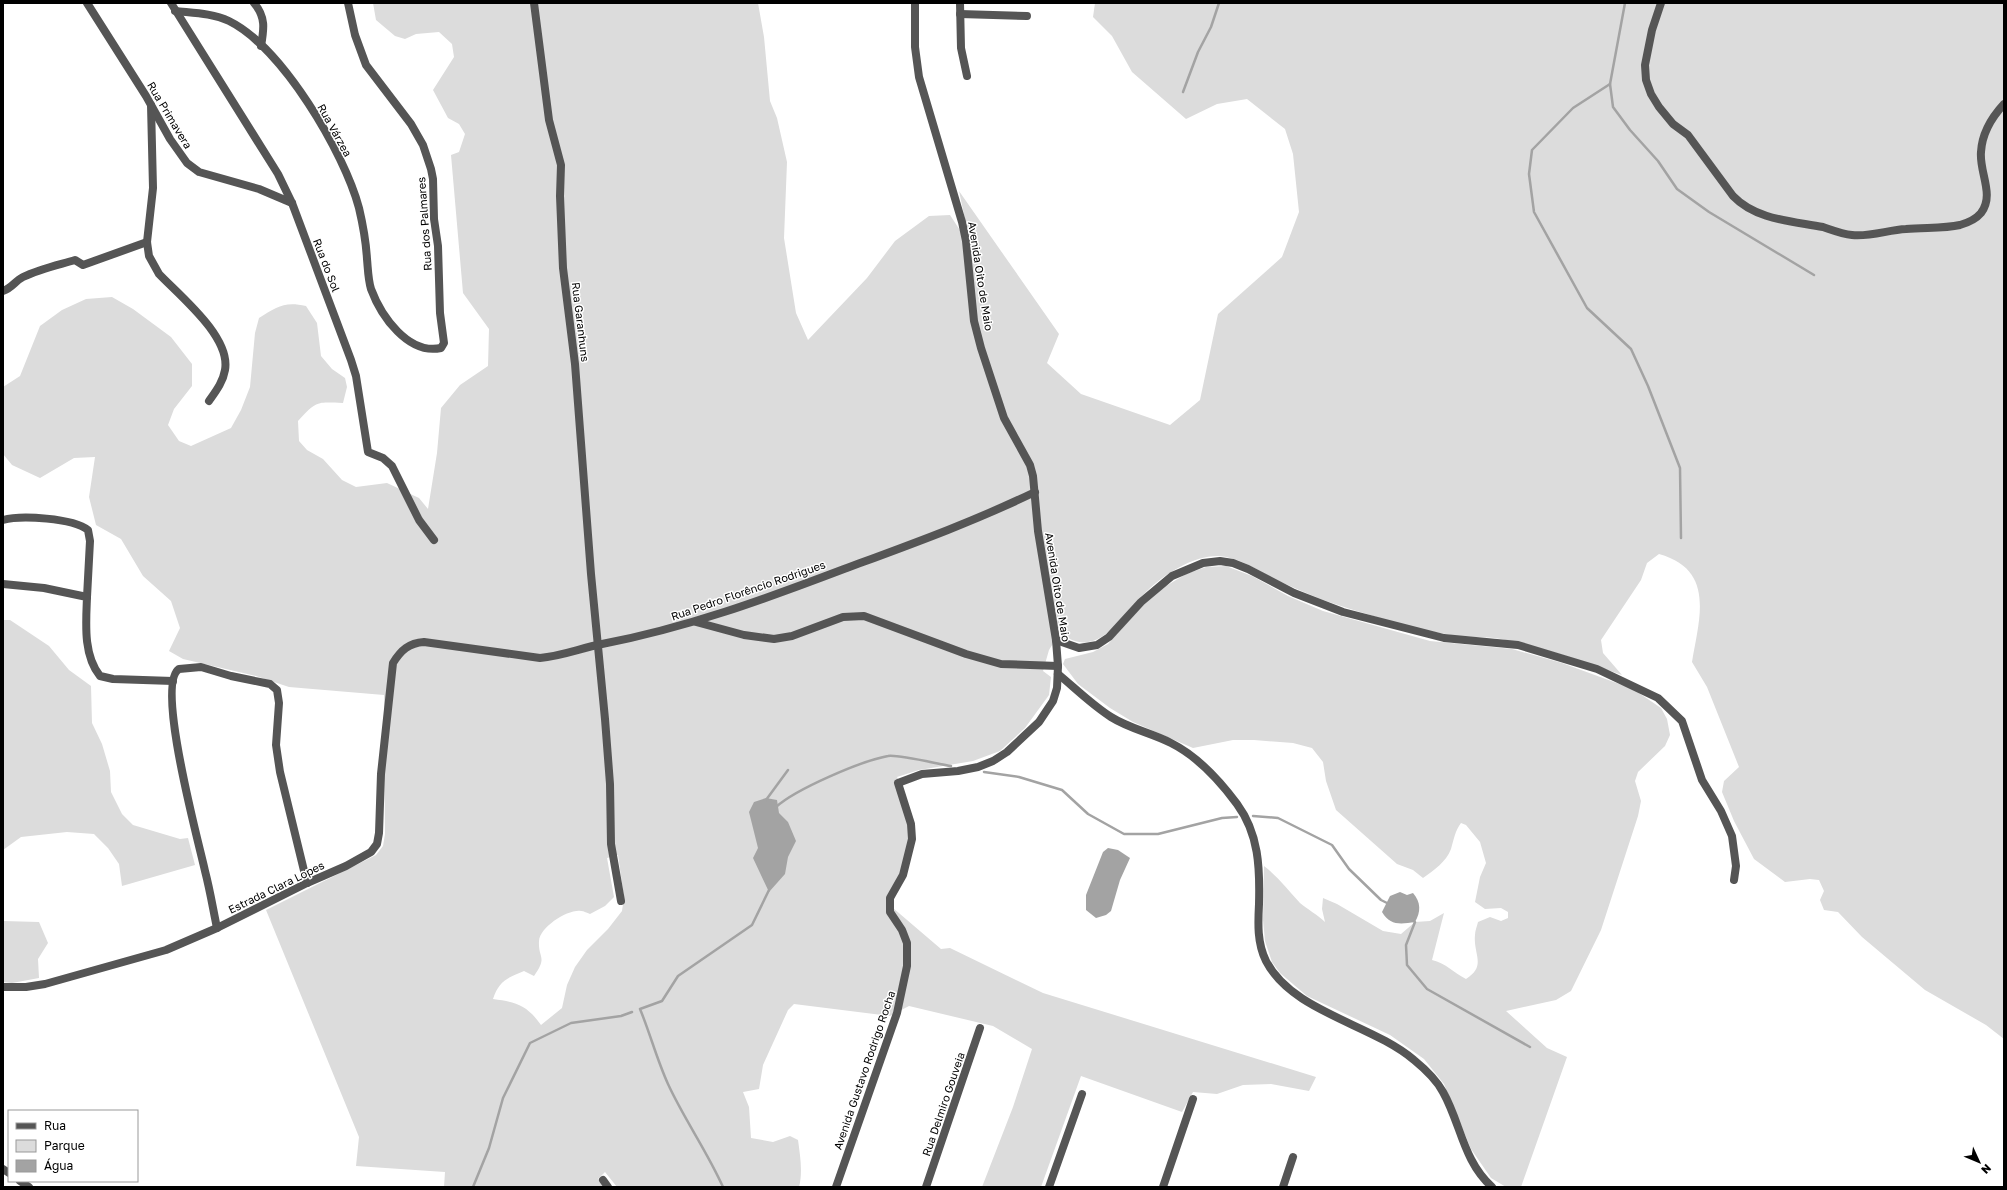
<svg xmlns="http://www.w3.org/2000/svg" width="2007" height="1190" font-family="'Golos Text',sans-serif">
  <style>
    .green { fill: #dcdcdc; fill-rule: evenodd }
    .water { fill: #a3a3a3 }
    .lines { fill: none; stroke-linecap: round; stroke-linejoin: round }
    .stream { stroke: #a3a3a3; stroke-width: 2.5 }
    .minor { stroke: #555; stroke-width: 8 }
    .labels { text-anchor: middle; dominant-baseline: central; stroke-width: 3; stroke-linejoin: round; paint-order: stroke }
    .street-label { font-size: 11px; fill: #000; stroke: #fff }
  </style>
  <rect width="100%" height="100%" fill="#fff"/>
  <g class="green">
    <path d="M373,3H758L764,37L770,101L777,118L787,162L784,238L796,313L808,340L867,278L895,241L929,216L950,215L971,247L959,191L1059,334L1047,363L1081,394L1170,425L1200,400L1218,314L1282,257L1299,212L1293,154L1285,129L1247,99L1217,104L1186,119L1132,72L1112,36L1093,17L1095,3H2004V1039L1986,1025L1925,990L1862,937L1838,912L1824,910L1820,900L1824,891L1819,880L1810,879L1785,882L1754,859L1734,821L1722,792L1724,781L1739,767L1707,687L1692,662C1699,619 1716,570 1659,554L1647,563L1641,580L1601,640L1603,653L1622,675C1582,661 1542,647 1501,639C1484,636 1467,638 1451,635C1414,629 1376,617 1341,606C1321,600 1302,591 1283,583C1263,574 1241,557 1218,556C1192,556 1165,574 1147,591C1124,614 1096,664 1060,632L1049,650L1043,671L1051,677L1049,695L1025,728L1000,751L973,761L919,770L897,777L903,787L913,840L893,902V908L941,949L950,948L1043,993L1316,1077L1309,1091L1271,1084L1243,1085L1217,1094L1193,1092L1182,1112L1081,1076L1041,1187H982L1013,1107L1032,1049L993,1026L909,1006L890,1016L794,1004L788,1010L763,1065L759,1089L743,1092L749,1107L751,1138L773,1142L790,1136L798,1140C800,1155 803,1172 799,1187H617L605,1172L598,1179L604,1187H444L445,1172L356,1166L359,1137L266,910L376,855L383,846L385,834L384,695L289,687L256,676L183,659L169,651L180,628L171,601L143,576L121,539L96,525L89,497L95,457L74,458L40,478L12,465L3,454V387L20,376L40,326L62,310L86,299L112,297L133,309L171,337L192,364V386L174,409L168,425L179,441L191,446L231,428L241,410L250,387L255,333L259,318C277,307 284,301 306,306L317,323L321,356L332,369L345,378L347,387L343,403C317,402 317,400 298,421L299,441L307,450L323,459L342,480L356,487L387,483L419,498L428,509L437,453L441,408L460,385L488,366L489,329L463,293L451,155L459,152L465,134L459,124L448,118L433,90L454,57L452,44L439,32L416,34L405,39L395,36L376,20ZM618,855L624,897L622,911L608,929L587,950L575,967L567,985L562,1008L541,1025C527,1005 516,1002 493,999C499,981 507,978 524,971L534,976C548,956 538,959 539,941C540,927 568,909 581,911C584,911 587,913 590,914L605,906L614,897L607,858Z"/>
    <path d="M1226,566L1252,576L1288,596L1323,611L1430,641L1512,649L1562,663L1633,689L1661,708L1667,719L1670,735L1665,746L1638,772L1635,781L1641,801L1638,816L1601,930L1571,991L1556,1000L1506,1011L1547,1048L1567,1057L1521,1187H1506L1491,1178L1471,1149L1444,1084L1424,1059L1390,1035L1307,996L1280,973L1272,962L1265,941L1263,920L1264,866C1278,877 1288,890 1300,903C1307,909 1318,915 1325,922L1322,909L1323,898L1337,904L1383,931L1401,934L1415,922L1430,921L1444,913L1432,960C1446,963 1454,973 1466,979C1487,966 1473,954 1475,935C1475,931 1477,926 1478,922L1490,917L1501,921L1508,918V912L1501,908L1485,909L1475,902L1480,877L1486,863L1480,842L1466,825L1461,823C1455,831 1454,839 1451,849C1446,862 1434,870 1423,878L1413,870L1397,864L1336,810L1326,781L1323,762L1312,748L1293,743L1254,740H1233L1193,748L1133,722L1110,708L1078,684L1063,664L1065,659L1093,652L1108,644L1144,604L1166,586L1186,574L1206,567Z"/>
    <path d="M3,620H10L49,646L69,670L91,686L92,723L102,744L110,771L111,792L122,814L133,825L180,839L188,838L195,865L122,886L119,864L108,848L94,834L67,832L21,837L3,850Z"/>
    <path d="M3,921L39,922L48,943L38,959L39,978L12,983L3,982Z"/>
  </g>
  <g class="water">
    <path d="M766,798L777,800L779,813L788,822L796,841L788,857L785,874L769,892L753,858L758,848L749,812L754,802Z"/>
    <path d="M1108,848L1118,850L1130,858L1120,880L1111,911L1106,915L1096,918L1086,910V895L1103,852Z"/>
    <path d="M1400,892L1407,895L1413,893C1421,902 1421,912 1415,922C1401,924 1390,926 1382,912L1390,896Z"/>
  </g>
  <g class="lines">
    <g class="stream">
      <path d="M1625,3L1610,84L1613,107L1630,130L1658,161L1677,189L1709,212L1814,275"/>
      <path d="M1610,84L1573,108L1532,150L1529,174L1534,212L1587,308L1631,349L1648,386L1680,468L1681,538"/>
      <path d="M1183,92L1198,52L1211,27L1219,3"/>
      <path d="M984,772L1019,777L1062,790L1088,814L1124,834H1158L1222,818L1237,817"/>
      <path d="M766,800L788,770"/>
      <path d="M776,807C796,789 861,761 888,756C897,754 938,764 951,766"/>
      <path d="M1253,816L1278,818L1332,845L1349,869L1381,900L1387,903"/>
      <path d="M1413,921L1415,922L1406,945L1407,965L1427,989L1530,1047"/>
      <path d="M473,1187L489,1148L503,1098L530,1043L571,1023L621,1016L632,1012"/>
      <path d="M723,1187C707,1151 684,1119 668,1084C657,1060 650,1033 640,1009L662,1001L678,976L752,925L769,890"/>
    </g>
    <g class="minor">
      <path d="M87,3L146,96L170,139L187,163L199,172L259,189L292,203"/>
      <path d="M171,3L278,174L292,203L351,360L356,376L368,452L383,458L392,466L419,520L434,540"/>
      <path d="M254,3C266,17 264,29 261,46"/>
      <path d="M534,3L549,120L561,165L560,196L563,268L575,364L591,574L605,719L610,784L611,844L621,901"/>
      <path d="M960,3L961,48L967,76"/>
      <path d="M1661,3L1652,30L1645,65L1646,80L1651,94L1659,107L1673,124L1688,135L1733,196C1756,220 1792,221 1823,227C1832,230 1842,234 1852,235C1870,237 1888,230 1906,229C1923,227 1943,229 1960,225C1967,223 1976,219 1981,213C1995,195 1979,172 1981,152C1982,133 1992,117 2004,104"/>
      <path d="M175,11C193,13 212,13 229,21C282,47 344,152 359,208C363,225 366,242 367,259C368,269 368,279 371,289C381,316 408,355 441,348L444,343L440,313L438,246L434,219L433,179L431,169L423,145L411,124L366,65L355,35L348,3"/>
      <path d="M960,14L1027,16"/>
      <path d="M151,105L153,188L147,242L149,256L159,274C180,296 231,337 225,370C223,382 216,391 209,401"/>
      <path d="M3,291C12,288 15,281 23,277C39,269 58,265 75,260L83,265L147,242"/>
      <path d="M3,520C21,515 73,518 88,530L90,541L87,597"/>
      <path d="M3,584L44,588L87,597C86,623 83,655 100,676L113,679L173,681"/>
      <path d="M696,622L744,635L774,639L792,636L843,617L864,616L966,654L1001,664L1058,666"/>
      <path d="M1056,640L1079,648L1097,645L1109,637L1141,602L1172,576L1203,563L1220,561L1233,563L1248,569L1294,593L1343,612L1444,638L1518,645L1597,669L1658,698L1682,721L1702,780L1721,811L1732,836L1736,866L1734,880"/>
      <path d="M1058,674C1075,688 1092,705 1111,717C1130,729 1152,733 1171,743C1197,756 1220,781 1237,804C1259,834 1260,868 1259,904C1258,923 1257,943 1266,961C1292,1012 1372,1024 1414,1060C1425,1069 1436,1079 1443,1092C1461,1124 1463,1161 1492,1187"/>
      <path d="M217,928C213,909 210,890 205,871C199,843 155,684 179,669L201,667L231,676L270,684L277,690L279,703L276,745L280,772L307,883"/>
      <path d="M3,987H26L45,984L166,950L217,928L307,883L346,866L371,852L377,844L379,833L381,774L393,663C401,650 409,643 424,642L540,658C562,656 581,648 602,644C686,628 765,599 844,569C909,545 973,522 1035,492"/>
      <path d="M3,1169L9,1173"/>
      <path d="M603,1180L608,1187"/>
      <path d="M20,1181L29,1187"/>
      <path d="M836,1187L897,1013L907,966V943L902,930L890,912V898L903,875L912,839L911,824L898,783L922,774L958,771L978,767L993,761L1007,752L1039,722L1053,701L1057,688L1058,666L1056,640L1038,531L1033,476L1030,465L1004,418L981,348L974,321L966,241L962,222L919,77L915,47V3"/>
      <path d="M926,1187L980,1028"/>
      <path d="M1049,1187L1082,1094"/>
      <path d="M1163,1187L1193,1099"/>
      <path d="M1283,1187L1293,1157"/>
    </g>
  </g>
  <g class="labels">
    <g class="street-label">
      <text transform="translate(170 115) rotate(59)">Rua Primavera</text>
      <text transform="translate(335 130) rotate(61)">Rua Várzea</text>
      <text transform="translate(424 224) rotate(-94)">Rua dos Palmares</text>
      <text transform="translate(327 265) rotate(69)">Rua do Sol</text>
      <text transform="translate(981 276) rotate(81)">Avenida Oito de Maio</text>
      <text transform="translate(581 322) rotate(83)">Rua Garanhuns</text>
      <text transform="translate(1058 587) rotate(81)">Avenida Oito de Maio</text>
      <text transform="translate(748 590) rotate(-19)">Rua Pedro Florêncio Rodrigues</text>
      <text transform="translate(276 887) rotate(-26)">Estrada Clara Lopes</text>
      <text transform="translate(864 1070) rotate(-71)">Avenida Gustavo Rodrigo Rocha</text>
      <text transform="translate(943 1104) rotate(-71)">Rua Delmiro Gouveia</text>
    </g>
  </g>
  <rect width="2007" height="1190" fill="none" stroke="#000000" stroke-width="8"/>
  <rect x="8" y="1110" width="130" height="72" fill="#ffffff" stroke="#999999"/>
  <rect x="16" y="1123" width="20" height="6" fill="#555555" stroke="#999999"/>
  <text x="44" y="1130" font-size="12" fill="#000000">Rua</text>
  <rect x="16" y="1140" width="20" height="12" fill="#dcdcdc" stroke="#999999"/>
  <text x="44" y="1150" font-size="12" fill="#000000">Parque</text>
  <rect x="16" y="1160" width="20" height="12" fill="#a3a3a3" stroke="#999999"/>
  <text x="44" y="1170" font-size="12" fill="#000000">Água</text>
  <g transform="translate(1979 1162) rotate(134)" stroke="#ffffff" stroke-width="3" paint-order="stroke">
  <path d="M0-3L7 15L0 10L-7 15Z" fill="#000000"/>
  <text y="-6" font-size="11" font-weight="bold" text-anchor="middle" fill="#000000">N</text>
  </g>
</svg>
